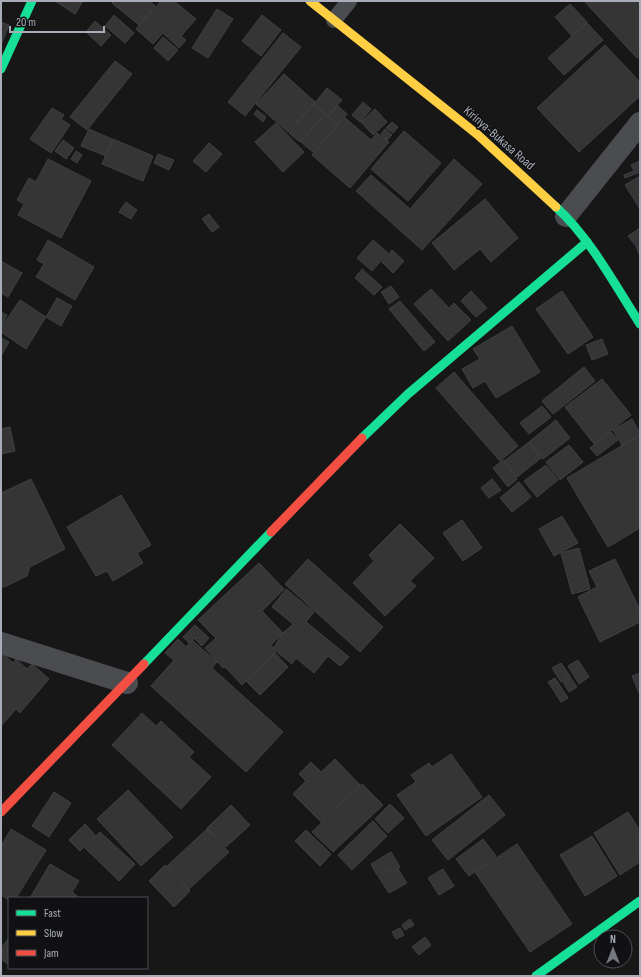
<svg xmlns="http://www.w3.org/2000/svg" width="641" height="977" font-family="'Sofia Sans Condensed',sans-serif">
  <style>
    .building { fill: #353536; stroke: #3f4043 }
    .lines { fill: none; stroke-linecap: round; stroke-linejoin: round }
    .lane { stroke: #4b4c50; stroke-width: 16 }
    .street { stroke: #4b4c50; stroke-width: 22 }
    .fast { stroke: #16e098; stroke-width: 9 }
    .slow { stroke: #ffcf43; stroke-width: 9 }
    .jam { stroke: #f24e42; stroke-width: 9 }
    .labels { text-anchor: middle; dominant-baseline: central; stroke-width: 3; stroke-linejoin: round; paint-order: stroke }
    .street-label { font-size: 13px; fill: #a8adb8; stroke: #111113 }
  </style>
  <rect width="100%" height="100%" fill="#171717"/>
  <g class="building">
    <path d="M55,1H83L75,14Z"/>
    <path d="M114,1H150L155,6L139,25L112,3Z"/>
    <path d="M161,1H174L196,19L181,36L186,40L179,48L163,33L153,44L136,29Z"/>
    <path d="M584,1H640V56L637,58Z"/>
    <path d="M570,4L587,22L572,36L555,17Z"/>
    <path d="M217,9L233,19L208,58L192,48Z"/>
    <path d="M114,15L134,33L125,43L105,26Z"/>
    <path d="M262,15L281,30L261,56L242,41Z"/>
    <path d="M95,21L111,35L101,46L86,32Z"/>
    <path d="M1,22L9,25L1,45Z"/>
    <path d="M587,23L603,40L564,75L548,58Z"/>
    <path d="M283,33L301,47L245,116L228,102Z"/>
    <path d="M163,37L178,50L168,61L154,48Z"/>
    <path d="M605,45L640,82V96L579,152L537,108Z"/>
    <path d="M115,61L132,74L87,130L70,117Z"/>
    <path d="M284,74L315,102L288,132L256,104Z"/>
    <path d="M327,88L342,100L328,116L314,104Z"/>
    <path d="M363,102L371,109L360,122L352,115Z"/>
    <path d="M313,104L325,114L300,142L289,133Z"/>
    <path d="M338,106L347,114L338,125L328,116Z"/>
    <path d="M52,108L64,115L61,119L70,125L51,153L30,139Z"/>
    <path d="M375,109L387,122L373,135L361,122Z"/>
    <path d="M257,110L266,117L263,122L254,114Z"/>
    <path d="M325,114L338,125L314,153L301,142Z"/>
    <path d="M344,117L371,140L377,133L389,142L350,188L312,155Z"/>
    <path d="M392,122L398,127L393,133L386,128Z"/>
    <path d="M276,123L304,152L283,172L255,142Z"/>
    <path d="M89,129L112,139L106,156L81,146Z"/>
    <path d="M385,129L392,135L387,140L381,134Z"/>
    <path d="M404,131L441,163L408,201L371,169Z"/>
    <path d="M113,139L153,156L143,181L102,164Z"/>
    <path d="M63,140L74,148L66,159L55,151Z"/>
    <path d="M209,143L222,154L206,172L193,161Z"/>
    <path d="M76,151L82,155L77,163L71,159Z"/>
    <path d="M158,154L174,160L169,170L154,163Z"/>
    <path d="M48,159L91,181L61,238L18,215L24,204L17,200L29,178L36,182Z"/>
    <path d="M454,159L482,184L422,250L356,191L371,175L410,209Z"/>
    <path d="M640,161V172L625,178L624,175L634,171L631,165Z"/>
    <path d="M640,176V209L625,185Z"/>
    <path d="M485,199L518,238L491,262L480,249L454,270L432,243Z"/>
    <path d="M126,202L137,210L131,219L119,212Z"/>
    <path d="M209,214L219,227L212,232L202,219Z"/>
    <path d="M640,228V256L636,246L628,236Z"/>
    <path d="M48,240L94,267L75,300L36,277L44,264L37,260Z"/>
    <path d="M373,240L388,253L372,271L357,258Z"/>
    <path d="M392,250L404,261L393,273L382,262Z"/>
    <path d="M1,261L22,273L8,297L1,293Z"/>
    <path d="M362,269L382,287L374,295L355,278Z"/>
    <path d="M391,286L399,297L389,304L381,292Z"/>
    <path d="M431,289L449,308L454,303L471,320L448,341L414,304Z"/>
    <path d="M471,291L487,308L476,317L461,301Z"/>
    <path d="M562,291L593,337L568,354L536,309Z"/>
    <path d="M57,298L72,306L61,326L46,317Z"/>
    <path d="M20,300L46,317L26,349L1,332V328Z"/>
    <path d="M400,301L435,342L424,351L389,309Z"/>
    <path d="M1,312L7,315L1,327Z"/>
    <path d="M512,326L540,372L496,398L485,381L473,388L462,369L480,359L473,349Z"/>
    <path d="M1,338L9,342L1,356Z"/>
    <path d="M602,339L608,354L592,360L586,345Z"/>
    <path d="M584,367L595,381L553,414L542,401Z"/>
    <path d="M454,372L518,446L500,461L436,388Z"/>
    <path d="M602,379L631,415L594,444L565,407Z"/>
    <path d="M542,406L551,417L529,434L520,423Z"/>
    <path d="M632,419L640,433V435L622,445L613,430Z"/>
    <path d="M556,420L570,438L543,459L529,442Z"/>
    <path d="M10,427L15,451L1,454V429Z"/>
    <path d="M611,432L618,440L597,456L590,448Z"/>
    <path d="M640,435V528L608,547L567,478Z"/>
    <path d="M529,442L541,458L517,477L504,461Z"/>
    <path d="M569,445L583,462L560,480L546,462Z"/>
    <path d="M503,460L517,479L508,487L493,468Z"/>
    <path d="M546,465L558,480L537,497L524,481Z"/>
    <path d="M31,479L65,549L30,567L27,576L4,587L1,586V493Z"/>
    <path d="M492,479L501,490L489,498L481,488Z"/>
    <path d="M519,482L531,497L512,512L500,498Z"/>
    <path d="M121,495L151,545L137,553L143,563L113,581L107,571L96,576L67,527Z"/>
    <path d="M562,516L578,543L554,556L539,529Z"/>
    <path d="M462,520L482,548L463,561L443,533Z"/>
    <path d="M400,524L434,558L410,581L416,586L385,616L353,583L374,561L369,555Z"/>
    <path d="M579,548L590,589L572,594L561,553Z"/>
    <path d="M308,559L383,627L360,652L285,584Z"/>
    <path d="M615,559L640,610V622L600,642L578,597L597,587L589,571Z"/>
    <path d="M259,563L284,589L262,611L283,633L271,645L276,651L242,685L225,667L223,668L205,648L216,638L198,620Z"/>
    <path d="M286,589L314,612L306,622L349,657L340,666L328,656L314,673L296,658L292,664L273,649L283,633L293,624L272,607Z"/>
    <path d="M195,625L209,638L202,646L194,638L189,643L183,637Z"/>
    <path d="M178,639L186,647L192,640L217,662L212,668L283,732L246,772L151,686L174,660L165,653Z"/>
    <path d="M1,652L13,663L16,659L27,669L32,664L49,679L20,713L16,709L1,726Z"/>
    <path d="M275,653L288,667L260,695L246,681Z"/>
    <path d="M578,660L589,677L579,684L568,666Z"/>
    <path d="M561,663L570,676L561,682L552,668Z"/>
    <path d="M640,673V695L632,676Z"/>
    <path d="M570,677L577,687L569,692L563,682Z"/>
    <path d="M555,678L568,698L561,702L548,682Z"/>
    <path d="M142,713L156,726L161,721L194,752L189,757L211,777L181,809L112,745Z"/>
    <path d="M451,754L482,797L426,836L397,795L416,782L411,775L429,763L432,767Z"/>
    <path d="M335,759L360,785L321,822L293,794L306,781L299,774L311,762L321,772Z"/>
    <path d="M362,784L383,805L333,852L312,832Z"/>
    <path d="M128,790L173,837L141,866L97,819Z"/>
    <path d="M54,792L71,803L49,837L32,826Z"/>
    <path d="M489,795L505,815L448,860L432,840Z"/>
    <path d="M390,804L404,818L388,833L375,819Z"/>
    <path d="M231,805L250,825L226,847L207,828Z"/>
    <path d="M628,812L640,831V862L620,875L594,833Z"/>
    <path d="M373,821L387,836L352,870L338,855Z"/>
    <path d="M85,824L96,836L80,851L69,840Z"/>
    <path d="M11,829L46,850L16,898H9V900L1,895V846Z"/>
    <path d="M207,829L229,852L189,889L167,866Z"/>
    <path d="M306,830L331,854L320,866L295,841Z"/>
    <path d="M100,832L135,864L119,881L85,848Z"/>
    <path d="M592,836L617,876L585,896L560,855Z"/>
    <path d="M483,839L496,856L469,876L456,859Z"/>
    <path d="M517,844L572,924L530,952L475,872Z"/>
    <path d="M391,852L400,867L392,873L389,868L377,875L371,864Z"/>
    <path d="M50,864L79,881L72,892L77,896L76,898H30Z"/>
    <path d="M165,865L190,891L174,907L149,881Z"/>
    <path d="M389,869L392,873L398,869L407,883L389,893L378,876Z"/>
    <path d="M443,869L454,886L439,895L428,878Z"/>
    <path d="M410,919L414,925L405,930L402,925Z"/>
    <path d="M400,928L404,935L396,939L392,932Z"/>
    <path d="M425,937L431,945L419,955L412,947Z"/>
    <path d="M9,938V965L1,959V948Z"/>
  </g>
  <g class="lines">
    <path class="lane" d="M334,20L349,1"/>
    <g class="street">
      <path d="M566,216L640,123"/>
      <path d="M1,643L127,683"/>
    </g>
    <g class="fast">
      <path d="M1,69L32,1"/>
      <path d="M556,207C590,238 615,285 640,324"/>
      <path d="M362,438L408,394L587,242"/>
      <path d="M144,664L271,532"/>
      <path d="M536,976L640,901"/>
    </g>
    <path class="slow" d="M310,1L478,135L556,207"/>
    <g class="jam">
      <path d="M271,532L362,438"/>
      <path d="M1,812L144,664"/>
    </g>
  </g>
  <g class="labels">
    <g class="street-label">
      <text transform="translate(499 138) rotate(41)">Kirinya-Bukasa Road</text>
    </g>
  </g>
  <rect width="641" height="977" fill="none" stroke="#a8adb8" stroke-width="4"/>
  <rect x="8" y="897" width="140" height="72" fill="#111113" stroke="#4d4f55"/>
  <rect x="16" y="910" width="20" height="6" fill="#16e098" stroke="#4d4f55"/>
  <text x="44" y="917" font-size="12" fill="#a8adb8">Fast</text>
  <rect x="16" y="930" width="20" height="6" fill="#ffcf43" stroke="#4d4f55"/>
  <text x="44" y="937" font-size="12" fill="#a8adb8">Slow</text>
  <rect x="16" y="950" width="20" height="6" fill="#f24e42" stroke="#4d4f55"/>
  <text x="44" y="957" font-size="12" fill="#a8adb8">Jam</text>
  <g transform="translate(613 949)"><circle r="19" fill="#111113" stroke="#4d4f55"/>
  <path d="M0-3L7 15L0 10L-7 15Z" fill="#757880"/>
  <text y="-6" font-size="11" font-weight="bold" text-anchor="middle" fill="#a8adb8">N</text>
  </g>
  <path d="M10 26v6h94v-6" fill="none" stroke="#a8adb8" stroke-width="2"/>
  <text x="16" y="26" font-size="12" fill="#a8adb8" stroke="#111113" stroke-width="3" paint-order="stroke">20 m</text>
</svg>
